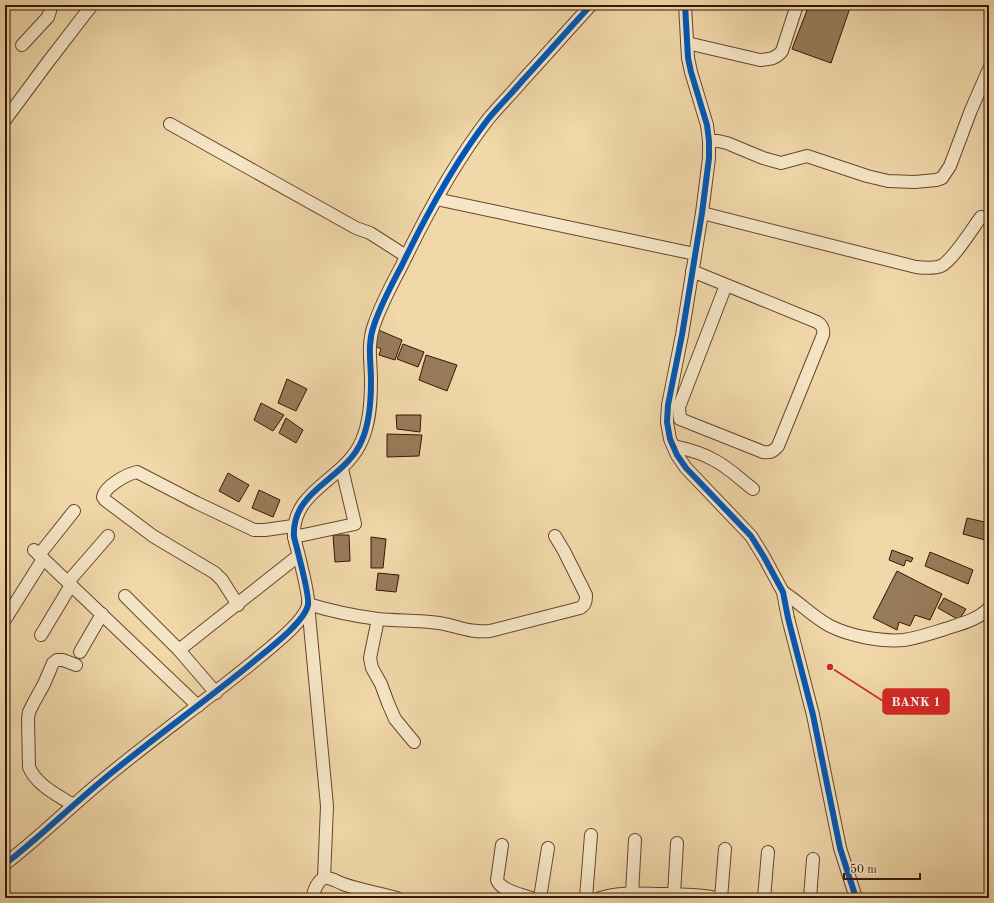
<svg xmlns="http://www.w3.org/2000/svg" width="994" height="903" font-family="'Old Standard TT',serif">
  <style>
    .building { fill: #987b5a; stroke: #371604 }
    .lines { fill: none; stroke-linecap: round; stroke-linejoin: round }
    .minor-casing { stroke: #66462d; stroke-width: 14 }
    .minor { stroke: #f6e6c7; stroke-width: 12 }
    .cycleway-casing { stroke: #f6e6c7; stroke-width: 8 }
    .cycleway { stroke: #0057b8; stroke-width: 6 }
    .leader { fill: none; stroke: #d62828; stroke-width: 1.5 }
    .callout-dot { fill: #d62828; stroke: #f6e6c7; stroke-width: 1.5 }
    .callout { fill: #d62828; stroke: #d62828; stroke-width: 1.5 }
    .callout-label { font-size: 13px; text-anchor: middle; font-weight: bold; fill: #fff }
  </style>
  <rect width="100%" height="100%" fill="#f1d8a9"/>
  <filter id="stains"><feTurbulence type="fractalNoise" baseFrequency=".005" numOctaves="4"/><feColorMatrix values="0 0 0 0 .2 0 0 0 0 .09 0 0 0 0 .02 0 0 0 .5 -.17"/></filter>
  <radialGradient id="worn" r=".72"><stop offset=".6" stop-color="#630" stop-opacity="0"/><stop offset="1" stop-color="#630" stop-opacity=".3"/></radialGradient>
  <g class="building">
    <path d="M809,5H851L831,63L792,49Z"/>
    <path d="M376,329L402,340L395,360L379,355L381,349L371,344Z"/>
    <path d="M403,344L424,352L418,367L397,359Z"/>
    <path d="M426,355L457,365L447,391L419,380Z"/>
    <path d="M287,379L307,389L296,411L278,403Z"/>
    <path d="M261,403L284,415L273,431L254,420Z"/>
    <path d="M396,415H421L420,432L397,429Z"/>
    <path d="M286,418L303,430L296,443L279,433Z"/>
    <path d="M387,434L422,435L419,456L387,457Z"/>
    <path d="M228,473L249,485L239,502L219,491Z"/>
    <path d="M259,490L280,500L273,517L252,508Z"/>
    <path d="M967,518L989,523V541L963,534Z"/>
    <path d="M333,535H349L350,561L335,562Z"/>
    <path d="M371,537L386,539L383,568H371Z"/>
    <path d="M892,550L913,558L911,562L906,560L904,566L889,560Z"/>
    <path d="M930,552L973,570L968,584L925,566Z"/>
    <path d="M897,571L942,594L930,620L915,615L910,626L899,622L897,630L873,618Z"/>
    <path d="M378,573L399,575L396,592L376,590Z"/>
    <path d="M944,598L966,609L959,620L938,608Z"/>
  </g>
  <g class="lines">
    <g class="minor-casing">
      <g id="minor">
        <path d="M685,5L688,58L691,72L707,125L709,141V158L702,213L682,335L668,405L667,422L670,439L677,455L686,468L751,536L764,557L783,592L788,618L813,715L840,848L856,898"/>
        <path d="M687,43L760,60C769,59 776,59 782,51L797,5"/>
        <path d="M22,45L48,17L50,11L51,5"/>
        <path d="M5,120L48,62L92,5"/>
        <path d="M170,124L356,228L370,233L406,256"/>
        <path d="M709,141H718L727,143L763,158L781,163L807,156L867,176L888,181L915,182L936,180L942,178L950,166L971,110L989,69"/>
        <path d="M436,199L695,254"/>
        <path d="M702,213L916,267C924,268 933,269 941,266C953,260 972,229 981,217"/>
        <path d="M692,271L817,322C822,325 824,328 823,335L778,446C773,452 770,453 763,452L685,421L680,419L679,407L726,285"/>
        <path d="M673,446C686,449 700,452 712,459C727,466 740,479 753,489"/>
        <path d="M294,537L355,524L342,469"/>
        <path d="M34,550L198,706"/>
        <path d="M39,555L74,511"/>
        <path d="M68,582L108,536"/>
        <path d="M783,592C799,602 813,617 830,626C850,636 881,642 904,640C918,638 932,633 945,629C960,624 978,620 989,608"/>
        <path d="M125,596L179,650L216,693"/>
        <path d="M238,605L222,580L215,573L153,536L105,500L103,497C105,486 127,474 137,472L197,503L254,530H265L293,526"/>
        <path d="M6,618L43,559"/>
        <path d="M378,619L370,658L372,668L381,684L388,703L395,719L414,742"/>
        <path d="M41,635L71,585"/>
        <path d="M179,650L298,556"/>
        <path d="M80,652L102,614"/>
        <path d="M73,805C58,795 36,785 29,767L28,719L29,712L34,702L44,684L53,663L57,660H63L76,665"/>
        <path d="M502,845L497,880C501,891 521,894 531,898"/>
        <path d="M5,864C39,838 71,806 104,779C152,739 203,703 252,663C266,651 304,623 308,605C310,596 297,549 294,537C291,489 346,480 362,440C370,422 371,401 371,381C371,362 367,344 374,325C381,304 392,284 402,265C427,213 454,163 489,118C500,105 512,93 523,80C546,55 568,30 591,5"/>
        <path d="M324,878L327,806L308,604C331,611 354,616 378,619C398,621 419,620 439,623C458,626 469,633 490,631L580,608C585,605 586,602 586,595L564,551L555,536"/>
        <path d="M632,893L635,840"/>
        <path d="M674,895L677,843"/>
        <path d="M312,898C314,891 317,880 325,878C331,877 337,882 343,884C360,890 379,893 397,898"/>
        <path d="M540,898L548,848"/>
        <path d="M586,898L591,835"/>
        <path d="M600,898C623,891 644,894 667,894C684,895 700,894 716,898"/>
        <path d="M721,898L725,849"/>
        <path d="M764,898L768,852"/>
        <path d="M810,898L813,859"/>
      </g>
    </g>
    <use href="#minor" class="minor"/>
    <g class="cycleway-casing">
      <g id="cycleway">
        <path d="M685,5L688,58L691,72L707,125L709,141V158L702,213L682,335L668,405L667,422L670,439L677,455L686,468L751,536L764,557L783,592L788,618L813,715L840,848L856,898"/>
        <path d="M5,864C39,838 71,806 104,779C152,739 203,703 252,663C266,651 304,623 308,605C310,596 297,549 294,537C291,489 346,480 362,440C370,422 371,401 371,381C371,362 367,344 374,325C381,304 392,284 402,265C427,213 454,163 489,118C500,105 512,93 523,80C546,55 568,30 591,5"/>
      </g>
    </g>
    <use href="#cycleway" class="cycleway"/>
  </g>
  <path class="leader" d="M830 667L883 701"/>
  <circle class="callout-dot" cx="830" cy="667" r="4"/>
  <rect class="callout" x="883" y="689" width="66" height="25" rx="4"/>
  <g class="callout-label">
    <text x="916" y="706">BANK 1</text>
  </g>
  <rect width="994" height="903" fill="none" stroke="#f1d8a9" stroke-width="20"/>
  <rect x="6" y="6" width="982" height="891" fill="none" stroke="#371604" stroke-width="2"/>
  <rect x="10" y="10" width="974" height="883" fill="none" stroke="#371604"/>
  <path d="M844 873v6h76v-6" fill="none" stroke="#371604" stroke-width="2"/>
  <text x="850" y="873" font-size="12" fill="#371604" stroke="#f6e6c7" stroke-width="3" paint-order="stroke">50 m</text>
  <rect width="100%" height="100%" filter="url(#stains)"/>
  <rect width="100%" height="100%" fill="url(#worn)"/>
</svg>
